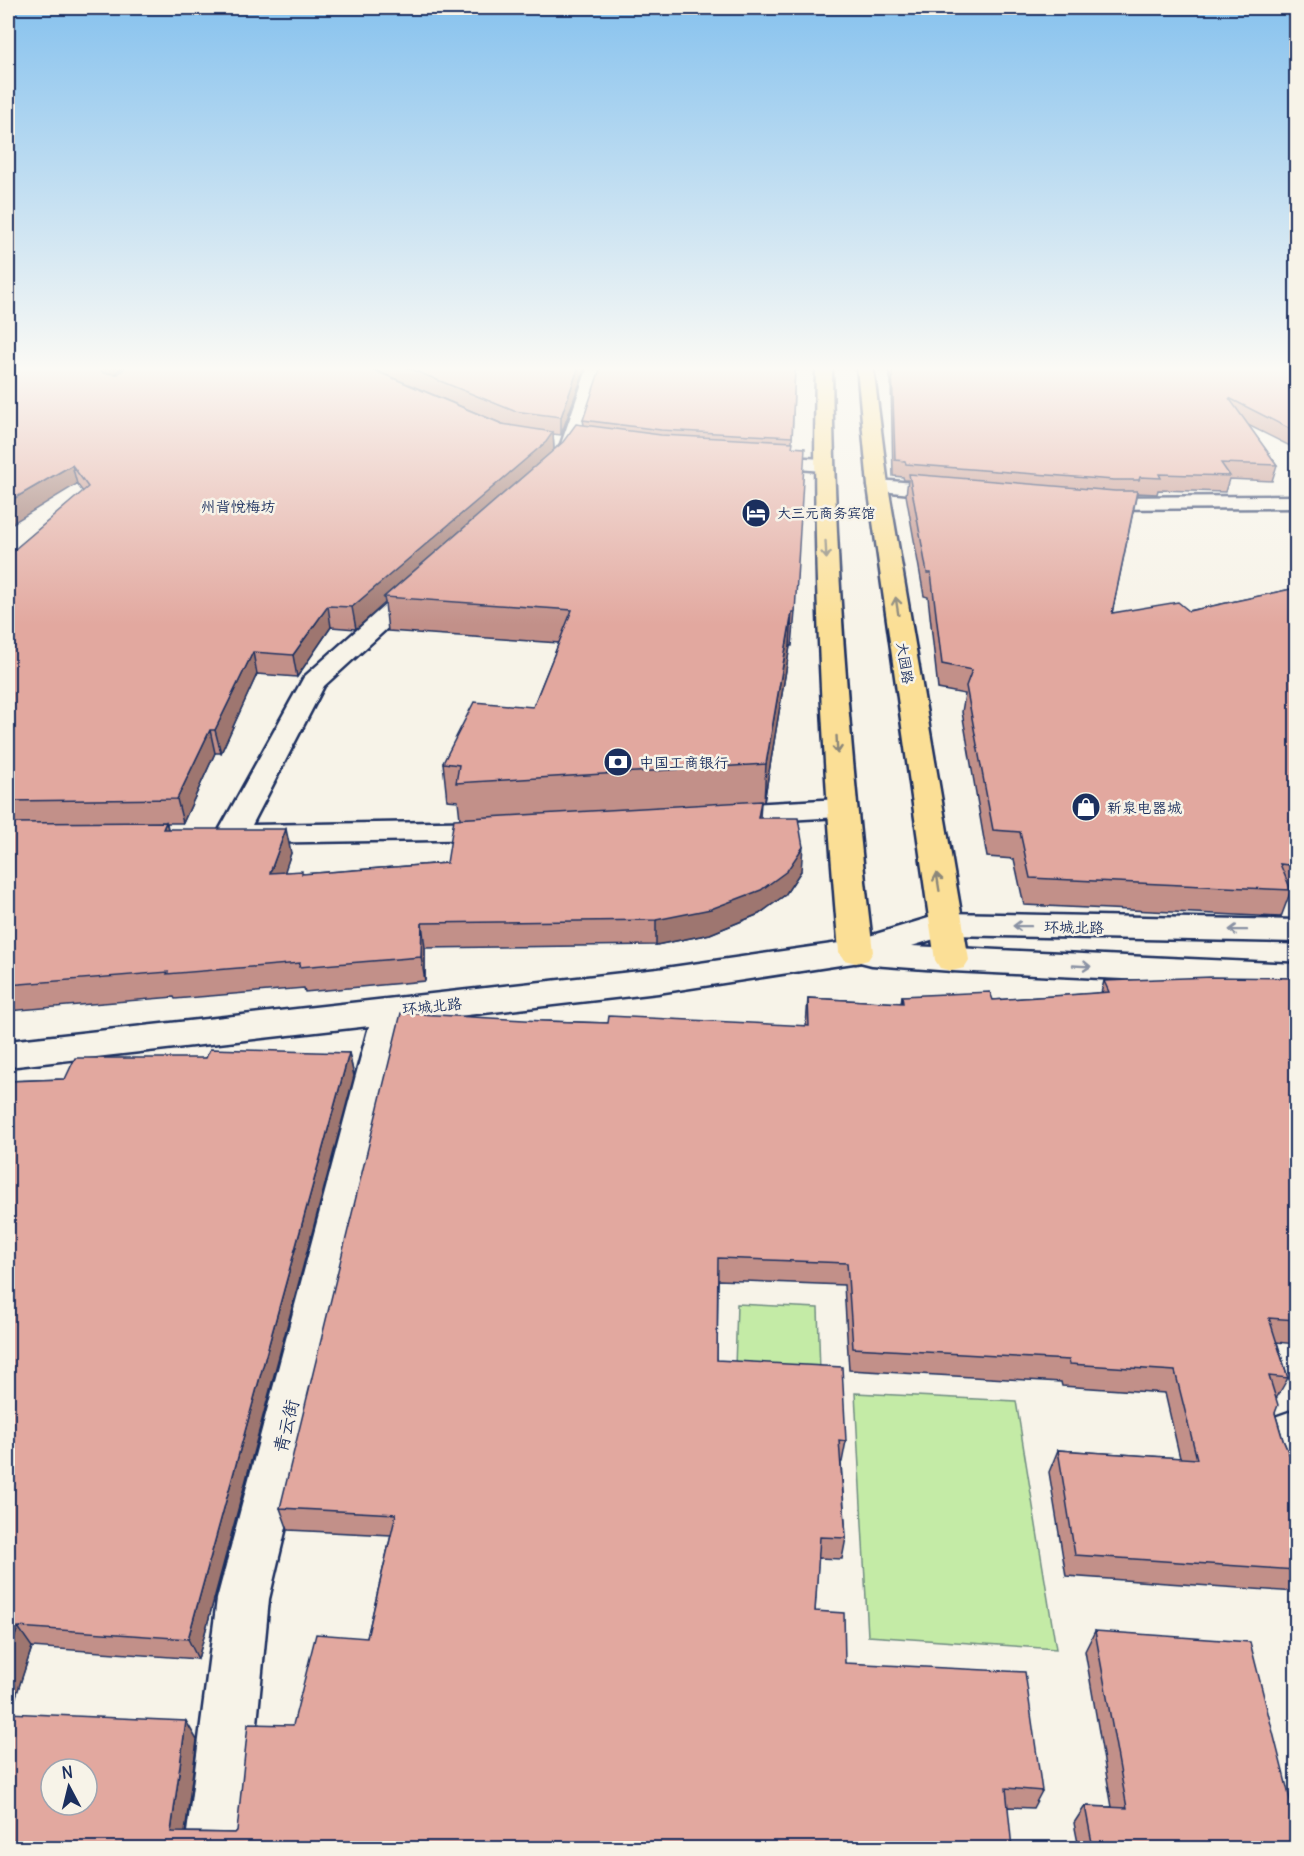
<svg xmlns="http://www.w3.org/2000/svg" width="1304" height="1856" font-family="Delius,'LXGW WenKai TC',sans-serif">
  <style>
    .green { fill: #c4eba6; stroke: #708d82; stroke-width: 1.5 }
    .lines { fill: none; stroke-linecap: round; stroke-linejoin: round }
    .minor-casing { stroke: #1b2f5e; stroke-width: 5 }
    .major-casing { stroke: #1b2f5e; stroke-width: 5 }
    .minor { fill: #f7f3e8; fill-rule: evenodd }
    .major { fill: #fbdf96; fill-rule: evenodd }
    .wall { fill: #c29089; stroke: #1b2f5e; stroke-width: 1.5; fill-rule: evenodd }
    .shaded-wall { fill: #9e766f; stroke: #1b2f5e; stroke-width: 1.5 }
    .building { fill: #e2a89f; stroke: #1b2f5e; stroke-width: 1.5; fill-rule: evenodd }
    .oneway { stroke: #8b877a }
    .oneway2 { stroke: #8991a3 }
    .labels { text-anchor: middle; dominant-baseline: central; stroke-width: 5; stroke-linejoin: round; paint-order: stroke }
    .far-poi-label { font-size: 14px; fill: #1b2f5e; stroke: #f7f3e8; text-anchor: start }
    .far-street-label { font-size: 14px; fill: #1b2f5e; stroke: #f7f3e8 }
    .far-quarter-label { font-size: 15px; fill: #1b2f5e; stroke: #f7f3e8 }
    .poi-label { font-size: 15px; fill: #1b2f5e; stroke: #f7f3e8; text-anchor: start }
    .street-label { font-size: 15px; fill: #1b2f5e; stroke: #f7f3e8 }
    .near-street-label { font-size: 18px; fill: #1b2f5e; stroke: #f7f3e8 }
  </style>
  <rect width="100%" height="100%" fill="#f7f3e8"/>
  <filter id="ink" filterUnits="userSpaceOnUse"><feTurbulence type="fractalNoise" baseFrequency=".0167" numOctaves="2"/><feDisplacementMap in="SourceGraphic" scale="12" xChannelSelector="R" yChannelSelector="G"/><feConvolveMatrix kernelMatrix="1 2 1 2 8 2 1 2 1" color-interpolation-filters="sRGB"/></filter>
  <g filter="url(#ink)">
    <g class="green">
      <path d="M737,1304L818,1308L820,1373L735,1368Z"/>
      <path d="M855,1393L1016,1401L1056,1649L868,1636Z"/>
    </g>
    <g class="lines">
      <g class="minor-casing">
        <g id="minor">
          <path d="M588,366H604L579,444L564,468H550L547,464L561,444Z"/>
          <path d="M759,455L822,459L829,461L832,465L829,469L822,471L752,465L749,461L752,457Z"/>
          <path d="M878,480L951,486L958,488L961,492L958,496L951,498L871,490L868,486L871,482Z"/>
          <path d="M1296,496V508L1089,509L1082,507L1079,503L1082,499L1089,497Z"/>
          <path d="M420,579L428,581L431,586L428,591L324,686L252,825L498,821L509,824L513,830L509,836L498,839L243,843L221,840L217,834L304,677L412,581Z"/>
          <path d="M840,799L850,802L855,808L850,814L840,817L717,824L707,821L702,815L707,809L717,806Z"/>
          <path d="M945,913L1296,920V942L947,935L912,946L1296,964V987L952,971L872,965L860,962L658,993L406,1022L269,1599L245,1848H185L217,1599L369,1026L8,1067V1041L658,969L853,941Z"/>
          <path d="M1289,1412L1296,1415V1484L1279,1477L1272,1461L1265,1434L1272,1418Z"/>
        </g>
      </g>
      <g class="major-casing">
        <g id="major">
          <path d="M816,366H832C834,562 850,757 873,952L868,960L856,963L844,960L839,952C822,757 812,562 816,366Z"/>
          <path d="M857,366H873L888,486L969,960L964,968L952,971L940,968L935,960L868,486Z"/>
        </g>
      </g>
      <use href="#minor" class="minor"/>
      <use href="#major" class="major"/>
    </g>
    <g class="wall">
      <path d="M8,366H124L115,374L505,425L365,366H586L561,435L553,434L554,450L584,425L583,420L795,366L792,442L795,612L792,646H790L764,802H761L760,818L801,871L785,895L759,914L710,934L656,945L425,948V981L305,992L304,988L175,999L174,997L8,1011V555L83,492L77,484ZM385,603L388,631L559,643L533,707L443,763L447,800L458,801L460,819L447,863L303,874L284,872L291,853L168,829L167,823H183L215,753H221L257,674L297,677L331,627L356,629Z"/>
      <path d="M887,366H1296V449L1248,425L1277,465L1272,481L1229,479L1225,492L1158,490L1157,494L1137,493L1112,613L1189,611L1296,588V894L1290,893L1281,917L1024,905L1014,859L987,857L962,712L965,694L938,689L928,597L924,596L906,495L908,480H904L903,477L893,476L891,381Z"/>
      <path d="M1296,978V1344L1277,1342L1288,1378L1276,1399L1275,1413L1283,1440L1290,1456L1296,1464V1592L1066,1576L1049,1472L1058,1450L1180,1458L1165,1393L1062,1386L1061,1382L849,1370L844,1285L718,1280L717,1360L846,1441L842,1462H841L846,1538L842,1559L818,1558L815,1611L845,1663L1042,1791L1033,1808L1008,1807L8,1848V1081L65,1079L206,1058L349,1053L354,1076L198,1659L32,1647L10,1713L197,1740L185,1832L235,1833L237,1831L293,1725L367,1638L391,1535L288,1530L280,1508L543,1021L608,1023L806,1026L808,998L901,1003L902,996L993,1000L1101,993L1104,981Z"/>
      <path d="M1095,1631L1294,1815L1296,1848H1079L1074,1823L1085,1806L1112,1807L1085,1651Z"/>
    </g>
    <g class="shaded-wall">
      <path d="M101,366H124L104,383L100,367Z"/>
      <path d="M579,366H586L561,435V417Z"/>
      <path d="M553,432L554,450L384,597L385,603L356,629L352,607Z"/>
      <path d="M72,465L77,484L8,526V502Z"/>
      <path d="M328,606L331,627L297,677L293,655Z"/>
      <path d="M792,612L790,646L764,802L766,764Z"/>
      <path d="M253,652L257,674L221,753L215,730Z"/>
      <path d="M210,730L215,753L183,823L177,799Z"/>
      <path d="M166,822L173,846L163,829Z"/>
      <path d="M286,829L291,853L276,898L270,873Z"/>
      <path d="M803,847L801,871L785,895L759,914L710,934L656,945V920Z"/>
      <path d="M422,923L425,948V981L421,957Z"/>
      <path d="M349,1053L354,1076L198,1659L188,1639Z"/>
      <path d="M18,1627L32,1647L8,1721V1657Z"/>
      <path d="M186,1721L197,1740L183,1848L171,1832Z"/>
    </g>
    <g class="building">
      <path d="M8,366H101L100,367L103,373L118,374L127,366H364L502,424L553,432L546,442L352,607L328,606L293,655L253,652L215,730H210L177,799L8,801V555L88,487L72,465L8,502Z"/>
      <path d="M403,366H579L561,417L514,411Z"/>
      <path d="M601,366H795L792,437L661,430L583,420Z"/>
      <path d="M892,366H1296V432L1229,398L1277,465L1221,463L1230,476L1159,474L1161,478L1140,477L1139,480H1114L906,464L905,461L895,460Z"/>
      <path d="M576,424L661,435L793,442L792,447L805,448L795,612H792L766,764L456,783L459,765L443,763L474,702L533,707L572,610L384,597L563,442Z"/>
      <path d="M909,474L1115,491H1137L1112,613L1178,602L1189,611L1296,588V866L1280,864L1291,890L1030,878L1020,832L993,830L966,686L972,670L942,664L931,573H927Z"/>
      <path d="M761,801L758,818H798L803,847L787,871L761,890L711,909L656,920L422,923L421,957L299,967L300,963L167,974L168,972L8,985V823L166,822L163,829H286L270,873L302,871V874L447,863L454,819Z"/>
      <path d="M1212,977L1296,978V1320L1269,1318L1288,1378L1269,1376L1278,1405L1275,1413L1283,1440L1290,1456L1295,1459L1296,1464V1570L1075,1555L1058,1450L1197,1459L1175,1371L1070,1364L1069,1360L853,1348L847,1263L718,1258L717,1360L842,1367L846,1441L839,1440L846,1538L820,1537L815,1611L844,1613L845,1663L1025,1672L1042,1791L1006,1788L1012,1848H8V1713L186,1721L171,1832L235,1833L237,1831L248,1724L293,1725L316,1634L367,1638L396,1514L280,1508L401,1013L543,1021L608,1023L609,1016L809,1026L808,998L903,1003L902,996L990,992L993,1000L1109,992L1104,981ZM51,1769H87V1805H51Z"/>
      <path d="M210,1049L349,1053L188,1639L18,1627L8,1657V1081L65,1079L75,1058H206Z"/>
      <path d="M1095,1631L1250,1642L1294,1815H1296V1848H1093L1085,1806L1127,1808Z"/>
    </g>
    <defs><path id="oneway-shaft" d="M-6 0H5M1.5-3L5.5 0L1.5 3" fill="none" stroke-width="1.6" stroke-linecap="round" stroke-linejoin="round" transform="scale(1.5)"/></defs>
    <g class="oneway">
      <use href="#oneway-shaft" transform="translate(826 550) rotate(87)"/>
      <use href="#oneway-shaft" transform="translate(897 606) rotate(-99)"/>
      <use href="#oneway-shaft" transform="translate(837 745) rotate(87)"/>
      <use href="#oneway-shaft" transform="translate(938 882) rotate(-99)"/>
    </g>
    <g class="oneway2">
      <use href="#oneway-shaft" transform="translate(1022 926) rotate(-179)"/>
      <use href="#oneway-shaft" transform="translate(1238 930) rotate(-179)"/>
      <use href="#oneway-shaft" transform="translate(1082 966) rotate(3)"/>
    </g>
  </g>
  <linearGradient id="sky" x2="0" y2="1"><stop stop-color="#87c2ee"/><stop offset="0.59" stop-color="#fbfaf5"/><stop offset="1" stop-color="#fbfaf5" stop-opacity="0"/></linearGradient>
  <rect width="1304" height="625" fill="url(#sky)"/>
  <defs>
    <g id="hotel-disc" transform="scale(1.5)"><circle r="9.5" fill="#1b2f5e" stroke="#f7f3e8"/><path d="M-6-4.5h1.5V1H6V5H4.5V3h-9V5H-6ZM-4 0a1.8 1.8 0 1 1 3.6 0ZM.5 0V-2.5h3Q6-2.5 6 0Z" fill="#fff"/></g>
    <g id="bank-disc" transform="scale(1.5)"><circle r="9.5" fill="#1b2f5e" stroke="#f7f3e8"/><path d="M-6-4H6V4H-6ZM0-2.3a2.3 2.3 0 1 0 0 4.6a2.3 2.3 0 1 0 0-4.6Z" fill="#fff"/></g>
    <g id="shop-disc" transform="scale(1.5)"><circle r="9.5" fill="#1b2f5e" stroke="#f7f3e8"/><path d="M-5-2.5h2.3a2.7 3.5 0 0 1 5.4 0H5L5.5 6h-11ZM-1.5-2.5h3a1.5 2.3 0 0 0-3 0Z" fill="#fff"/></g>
  </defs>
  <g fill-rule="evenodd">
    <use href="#hotel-disc" x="756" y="513"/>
    <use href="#bank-disc" x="618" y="762"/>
    <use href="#shop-disc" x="1086" y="807"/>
  </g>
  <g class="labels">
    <g class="far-poi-label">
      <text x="777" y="513">大三元商务宾馆</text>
    </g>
    <g class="far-street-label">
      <text transform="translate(905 663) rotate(81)">大园路</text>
    </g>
    <g class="far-quarter-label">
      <text x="238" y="506">州背悦梅坊</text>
    </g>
    <g class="poi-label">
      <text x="639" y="762">中国工商银行</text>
      <text x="1107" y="807">新泉电器城</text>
    </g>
    <g class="street-label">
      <text transform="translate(1074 927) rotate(1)">环城北路</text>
      <text transform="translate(432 1006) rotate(-6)">环城北路</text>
    </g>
    <g class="near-street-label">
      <text transform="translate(286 1426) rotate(-76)">青云街</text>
    </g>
  </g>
  <rect width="1304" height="1856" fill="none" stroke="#f7f3e8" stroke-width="30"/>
  <rect x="15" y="15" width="1274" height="1826" fill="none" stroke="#1b2f5e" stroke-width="2" filter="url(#ink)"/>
  <g transform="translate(69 1787) rotate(353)"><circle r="28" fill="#f7f3e8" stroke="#9fa5b1" stroke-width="1.5"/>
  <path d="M0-4.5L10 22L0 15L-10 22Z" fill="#1b2f5e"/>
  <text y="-9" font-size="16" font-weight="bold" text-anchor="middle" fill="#1b2f5e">N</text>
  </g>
</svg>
